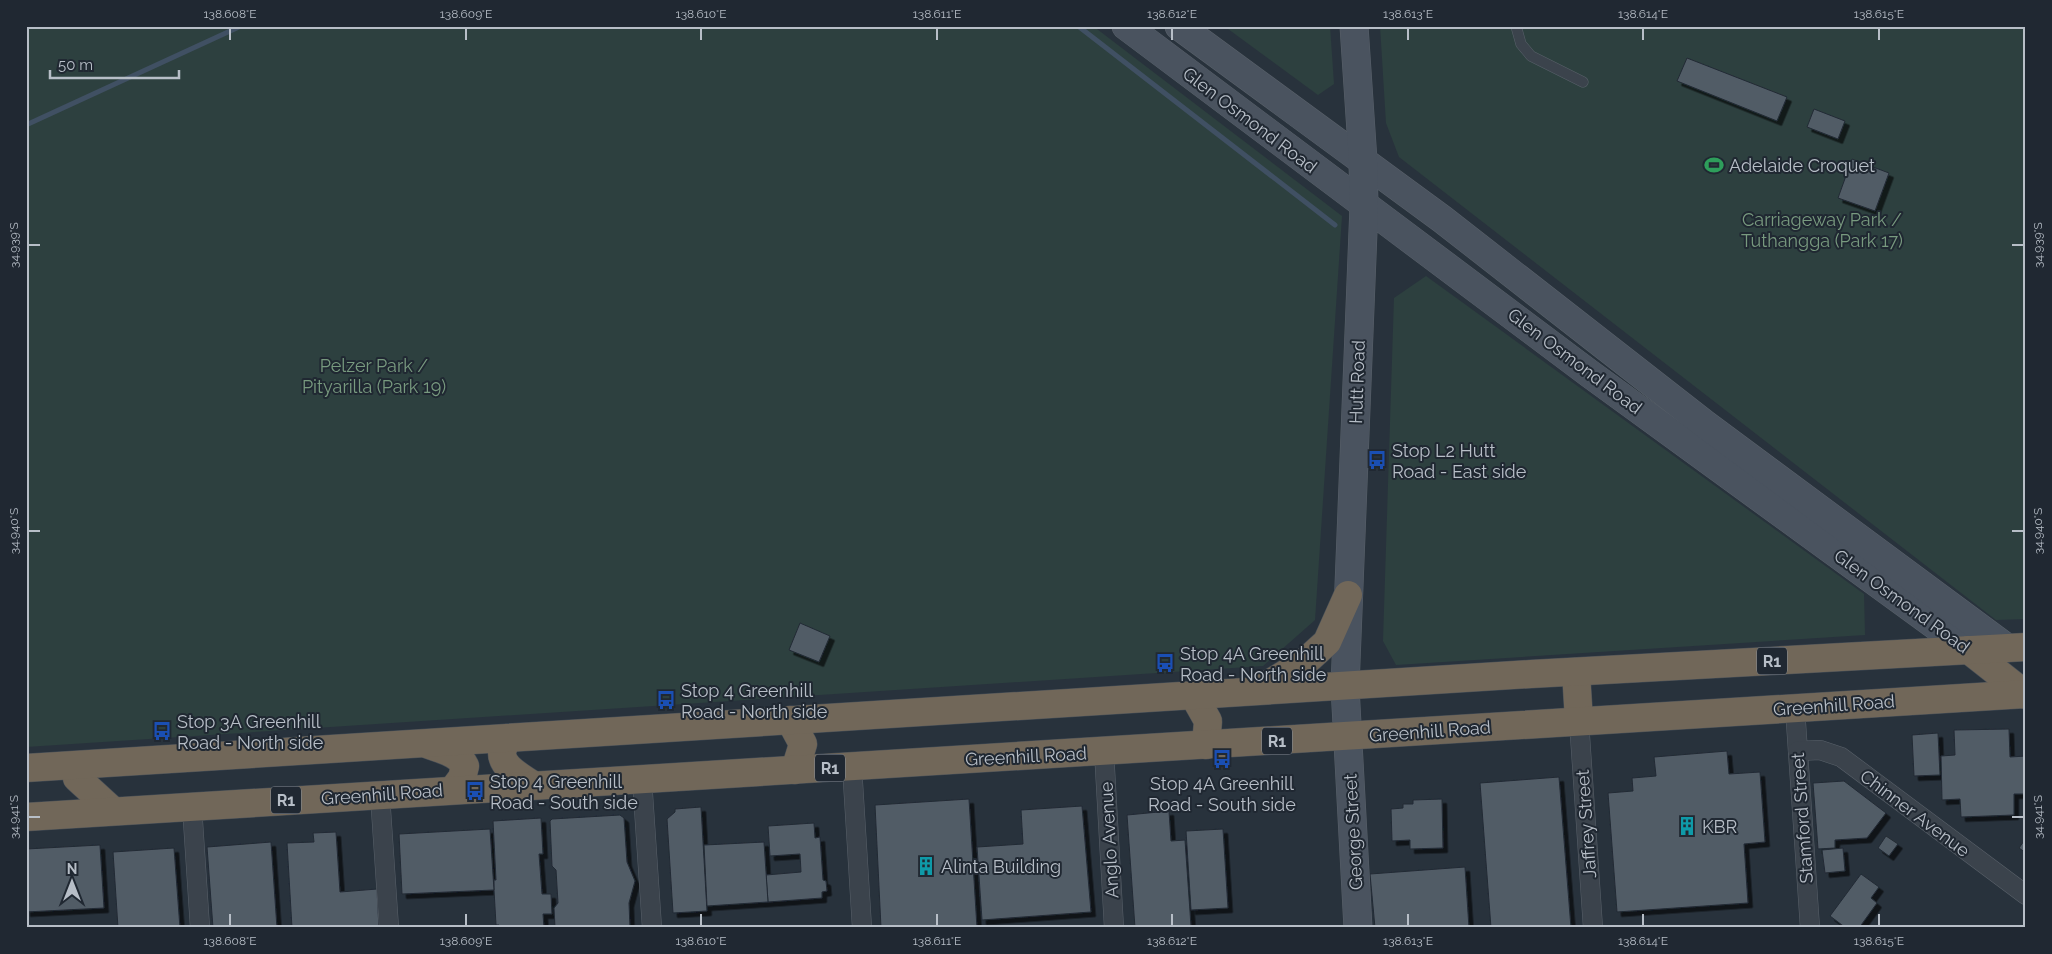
<svg xmlns="http://www.w3.org/2000/svg" width="2052" height="954" font-family="Raleway,sans-serif">
  <style>
    .green { fill: #2d403f }
    .lines { fill: none; stroke-linecap: round; stroke-linejoin: round }
    .stream { stroke: #405063; stroke-width: 5 }
    .building { fill: #515b66; stroke: #222a34; filter: url(#shadow) }
    .lane-casing { stroke: #59616a; stroke-width: 11 }
    .street-casing { stroke: #59616a; stroke-width: 20 }
    .secondary-casing { stroke: #59616a; stroke-width: 29 }
    .highway-casing { stroke: #464e57; stroke-width: 29 }
    .lane { stroke: #3b434c; stroke-width: 10 }
    .street { stroke: #3b434c; stroke-width: 19 }
    .secondary { stroke: #4a535f; stroke-width: 28 }
    .highway { stroke: #716759; stroke-width: 28 }
    .ticks { fill: none; stroke: #b7bec7; stroke-width: 2 }
    .labels { text-anchor: middle; dominant-baseline: central; stroke-width: 4; stroke-linejoin: round; paint-order: stroke }
    .shield { fill: #202832; stroke: #8a919a; stroke-width: 1 }
    .shield-label { font-size: 16px; font-weight: bold; fill: #b7bec7 }
    .street-label { font-size: 18px; fill: #b7bec7; stroke: #202832 }
    .poi-label { font-size: 18px; fill: #b7bec7; stroke: #202832; text-anchor: start }
    .park-label { font-size: 18px; fill: #789a7f; stroke: #202832 }
    .neatline { fill: none; stroke: #b7bec7; stroke-width: 2 }
    .ticks-label { font-size: 12px; text-anchor: middle; fill: #b7bec7 }
  </style>
  <defs>
    <filter id="shadow"><feDropShadow dx="4.5" dy="4.5" stdDeviation="0" flood-color="#0009"/></filter>
  </defs>
  <rect width="100%" height="100%" fill="#28323c"/>
  <g class="green">
    <path d="M26,26H1093L1342,216L1315,620L1263,666L26,747Z"/>
    <path d="M1224,26H1330L1334,84L1318,95Z"/>
    <path d="M1380,26H2026V619L1996,620L1399,157L1386,123Z"/>
    <path d="M1426,276L1864,594L1865,635L1396,665L1383,641L1394,298Z"/>
  </g>
  <g class="lines">
    <g class="stream">
      <path d="M1078,26L1335,225"/>
      <path d="M26,125L241,26"/>
    </g>
  </g>
  <g class="building">
    <path d="M1687,58L1787,97L1777,121L1677,81Z"/>
    <path d="M1814,109L1845,121L1838,139L1807,127Z"/>
    <path d="M1852,159L1889,173L1875,211L1838,198Z"/>
    <path d="M800,623L830,636L819,662L789,650Z"/>
    <path d="M2009,729L2010,757L2026,756V794H2014V815L1961,817L1960,799L1942,800L1941,756L1955,755L1954,730Z"/>
    <path d="M1938,733L1940,775L1914,776L1912,735Z"/>
    <path d="M1727,751L1729,774L1760,772L1765,842L1744,844L1748,903L1617,912L1608,793L1633,791L1632,778L1656,776L1654,757Z"/>
    <path d="M1559,777L1571,928H1491L1480,783Z"/>
    <path d="M1844,781L1886,813L1867,838L1835,840V848L1818,849L1813,783Z"/>
    <path d="M969,799L977,928H881L875,805Z"/>
    <path d="M1442,799L1443,848L1410,849V840L1392,841L1391,809L1403,808V804H1413V800Z"/>
    <path d="M1082,806L1091,912L982,920L977,847L1023,844L1021,810Z"/>
    <path d="M701,807L707,911L673,913L667,819L675,812V809Z"/>
    <path d="M1169,811L1171,841L1185,840L1191,926L1135,928L1127,815Z"/>
    <path d="M620,815L624,818L627,862L635,881L629,903L630,928H555L554,908L558,903L556,870L552,866L550,821L552,819Z"/>
    <path d="M541,818L543,854H539L542,894H551L552,914H543L544,928H500L499,925H496L494,890V880H496L493,821Z"/>
    <path d="M814,823L815,838L820,837L823,880L826,881L827,891L822,892V898L768,902L766,875L801,872L800,854L770,856L768,826Z"/>
    <path d="M490,829L494,890L402,894L399,834Z"/>
    <path d="M1223,829L1228,908L1191,910L1186,831Z"/>
    <path d="M336,832L340,892L377,889L379,928H292L287,843L314,842L313,833Z"/>
    <path d="M1886,836L1898,844L1889,856L1878,848Z"/>
    <path d="M2026,838V853L2019,848Z"/>
    <path d="M271,842L277,928H213L207,847Z"/>
    <path d="M764,842L768,902L707,906L704,845Z"/>
    <path d="M100,845L104,908L26,912V849Z"/>
    <path d="M174,848L180,928H118L113,852Z"/>
    <path d="M1843,848L1845,871L1825,873L1822,850Z"/>
    <path d="M1465,867L1469,928H1375L1370,874Z"/>
    <path d="M1861,874L1879,887L1871,898L1877,903L1859,928H1846L1830,916Z"/>
  </g>
  <g class="lines">
    <g class="lane-casing">
      <path id="lane" d="M1516,26L1521,44L1531,56L1583,82"/>
    </g>
    <g class="street-casing">
      <g id="street">
        <path d="M1795,708L1810,928"/>
        <path d="M1579,721L1593,928"/>
        <path d="M1104,751L1114,928"/>
        <path d="M1798,751L1820,750L1841,757L2026,895"/>
        <path d="M852,766L862,928"/>
        <path d="M642,779L652,928"/>
        <path d="M380,795L389,928"/>
        <path d="M192,806L200,928"/>
      </g>
    </g>
    <g class="secondary-casing">
      <g id="secondary">
        <path d="M1126,26L1590,374L1969,650"/>
        <path d="M1179,26L1442,219L1706,425L2007,648"/>
        <path d="M1354,26L1363,161L1364,206L1345,687L1358,928"/>
      </g>
    </g>
    <g class="highway-casing">
      <g id="highway">
        <path d="M1969,650L2026,695"/>
        <path d="M1576,672L1579,721"/>
        <path d="M1259,690L1305,662L1327,642L1348,595"/>
        <path d="M1194,696L1208,721L1206,745"/>
        <path d="M790,720L803,744L795,770"/>
        <path d="M508,738C506,743 502,748 502,753C502,768 523,778 533,785"/>
        <path d="M429,745C442,750 459,753 465,766L462,778L453,790"/>
        <path d="M81,765L77,771V778L113,811"/>
        <path d="M26,768L1531,674L2026,647"/>
        <path d="M26,817L2026,694"/>
      </g>
    </g>
    <use href="#lane" class="lane"/>
    <use href="#street" class="street"/>
    <use href="#secondary" class="secondary"/>
    <use href="#highway" class="highway"/>
  </g>
  <path class="ticks" d="M230,28V40M466,28V40M701,28V40M937,28V40M1172,28V40M1408,28V40M1643,28V40M1879,28V40M28,245H40M2012,245H2024M28,531H40M2012,531H2024M28,817H40M2012,817H2024M230,914V926M466,914V926M701,914V926M937,914V926M1172,914V926M1408,914V926M1643,914V926M1879,914V926"/>
  <defs>
    <g id="stadium-bare" transform="scale(1.5)"><path d="M0-5a6.5 5 0 1 0 0 10a6.5 5 0 1 0 0-10ZM-3.5-1.8h7v3.6h-7Z" fill="#2e9e5b" stroke="#202832" stroke-width="2.5" paint-order="stroke"/></g>
    <g id="bus-bare" transform="scale(1.5)"><path d="M-5-6H5V4H4V6H2V4H-2V6H-4V4H-5ZM-3.5-4V0h7V-4ZM-3.5 1.2v1.5H-2V1.2ZM2 1.2v1.5H3.5V1.2Z" fill="#1a4fb4" stroke="#202832" stroke-width="2.5" paint-order="stroke"/></g>
    <g id="building-bare" transform="scale(1.5)"><path d="M-4-6H4V6H1V3H-1V6H-4ZM-2.5-4.3h1.7v1.8h-1.7ZM.8-4.3h1.7v1.8H.8ZM-2.5-1h1.7V.8h-1.7ZM.8-1h1.7V.8H.8Z" fill="#0f9aa8" stroke="#202832" stroke-width="2.5" paint-order="stroke"/></g>
  </defs>
  <g fill-rule="evenodd">
    <use href="#stadium-bare" x="1714" y="165"/>
    <use href="#bus-bare" x="1377" y="460"/>
    <use href="#bus-bare" x="1165" y="663"/>
    <use href="#bus-bare" x="666" y="700"/>
    <use href="#bus-bare" x="162" y="731"/>
    <use href="#bus-bare" x="1222" y="759"/>
    <use href="#bus-bare" x="475" y="791"/>
    <use href="#building-bare" x="1687" y="826"/>
    <use href="#building-bare" x="926" y="866"/>
  </g>
  <g class="labels">
    <g class="shield">
      <rect x="1757" y="647.5" width="30" height="27" rx="4"/>
      <rect x="1262" y="727.5" width="30" height="27" rx="4"/>
      <rect x="815" y="754.5" width="30" height="27" rx="4"/>
      <rect x="271" y="786.5" width="30" height="27" rx="4"/>
    </g>
    <g class="shield-label">
      <text x="1772" y="661">R1</text>
      <text x="1277" y="741">R1</text>
      <text x="830" y="768">R1</text>
      <text x="286" y="800">R1</text>
    </g>
    <g class="street-label">
      <text transform="translate(1250 120) rotate(37)">Glen Osmond Road</text>
      <text transform="translate(1575 361) rotate(37)">Glen Osmond Road</text>
      <text transform="translate(1357 382) rotate(-88)">Hutt Road</text>
      <text transform="translate(1902 601) rotate(36)">Glen Osmond Road</text>
      <text transform="translate(1834 705) rotate(-4)">Greenhill Road</text>
      <text transform="translate(1430 731) rotate(-4)">Greenhill Road</text>
      <text transform="translate(1026 756) rotate(-3)">Greenhill Road</text>
      <text transform="translate(382 794) rotate(-4)">Greenhill Road</text>
      <text transform="translate(1915 813) rotate(37)">Chinner Avenue</text>
      <text transform="translate(1802 818) rotate(-94)">Stamford Street</text>
      <text transform="translate(1586 824) rotate(-94)">Jaffrey Street</text>
      <text transform="translate(1353 832) rotate(-93)">George Street</text>
      <text transform="translate(1109 840) rotate(-93)">Anglo Avenue</text>
    </g>
    <g class="poi-label">
      <text x="1729" y="165">Adelaide Croquet</text>
      <text x="1392" y="450">Stop L2 Hutt<tspan x="1392" dy="21">Road - East side</tspan></text>
      <text x="1180" y="653">Stop 4A Greenhill<tspan x="1180" dy="21">Road - North side</tspan></text>
      <text x="681" y="690">Stop 4 Greenhill<tspan x="681" dy="21">Road - North side</tspan></text>
      <text x="177" y="721">Stop 3A Greenhill<tspan x="177" dy="21">Road - North side</tspan></text>
      <text x="490" y="781">Stop 4 Greenhill<tspan x="490" dy="21">Road - South side</tspan></text>
      <text x="1222" y="783" text-anchor="middle">Stop 4A Greenhill<tspan x="1222" dy="21">Road - South side</tspan></text>
      <text x="1702" y="826">KBR</text>
      <text x="941" y="866">Alinta Building</text>
    </g>
    <g class="park-label">
      <text x="1822" y="219">Carriageway Park /<tspan x="1822" dy="21">Tuthangga (Park 17)</tspan></text>
      <text x="374" y="365">Pelzer Park /<tspan x="374" dy="21">Pityarilla (Park 19)</tspan></text>
    </g>
  </g>
  <rect width="2052" height="954" fill="none" stroke="#202832" stroke-width="55"/>
  <g transform="translate(72 882)" stroke="#202832" stroke-width="4" paint-order="stroke">
  <path d="M0-4L9 19L0 12L-9 19Z" fill="#b7bec7"/>
  <text y="-8" font-size="14" font-weight="bold" text-anchor="middle" fill="#b7bec7">N</text>
  </g>
  <path d="M50 70v8h129v-8" fill="none" stroke="#b7bec7" stroke-width="2.5"/>
  <text x="58" y="70" font-size="15" fill="#b7bec7" stroke="#202832" stroke-width="4" paint-order="stroke">50 m</text>
  <rect x="28" y="28" width="1996" height="898" class="neatline"/>
  <g class="ticks-label">
    <text x="230" y="18">138.608°E</text>
    <text x="466" y="18">138.609°E</text>
    <text x="701" y="18">138.610°E</text>
    <text x="937" y="18">138.611°E</text>
    <text x="1172" y="18">138.612°E</text>
    <text x="1408" y="18">138.613°E</text>
    <text x="1643" y="18">138.614°E</text>
    <text x="1879" y="18">138.615°E</text>
    <text transform="translate(14 245) rotate(-90)" y="4">34.939°S</text>
    <text transform="translate(2038 245) rotate(-90)" y="4">34.939°S</text>
    <text transform="translate(14 531) rotate(-90)" y="4">34.940°S</text>
    <text transform="translate(2038 531) rotate(-90)" y="4">34.940°S</text>
    <text transform="translate(14 817) rotate(-90)" y="4">34.941°S</text>
    <text transform="translate(2038 817) rotate(-90)" y="4">34.941°S</text>
    <text x="230" y="945">138.608°E</text>
    <text x="466" y="945">138.609°E</text>
    <text x="701" y="945">138.610°E</text>
    <text x="937" y="945">138.611°E</text>
    <text x="1172" y="945">138.612°E</text>
    <text x="1408" y="945">138.613°E</text>
    <text x="1643" y="945">138.614°E</text>
    <text x="1879" y="945">138.615°E</text>
  </g>
</svg>
